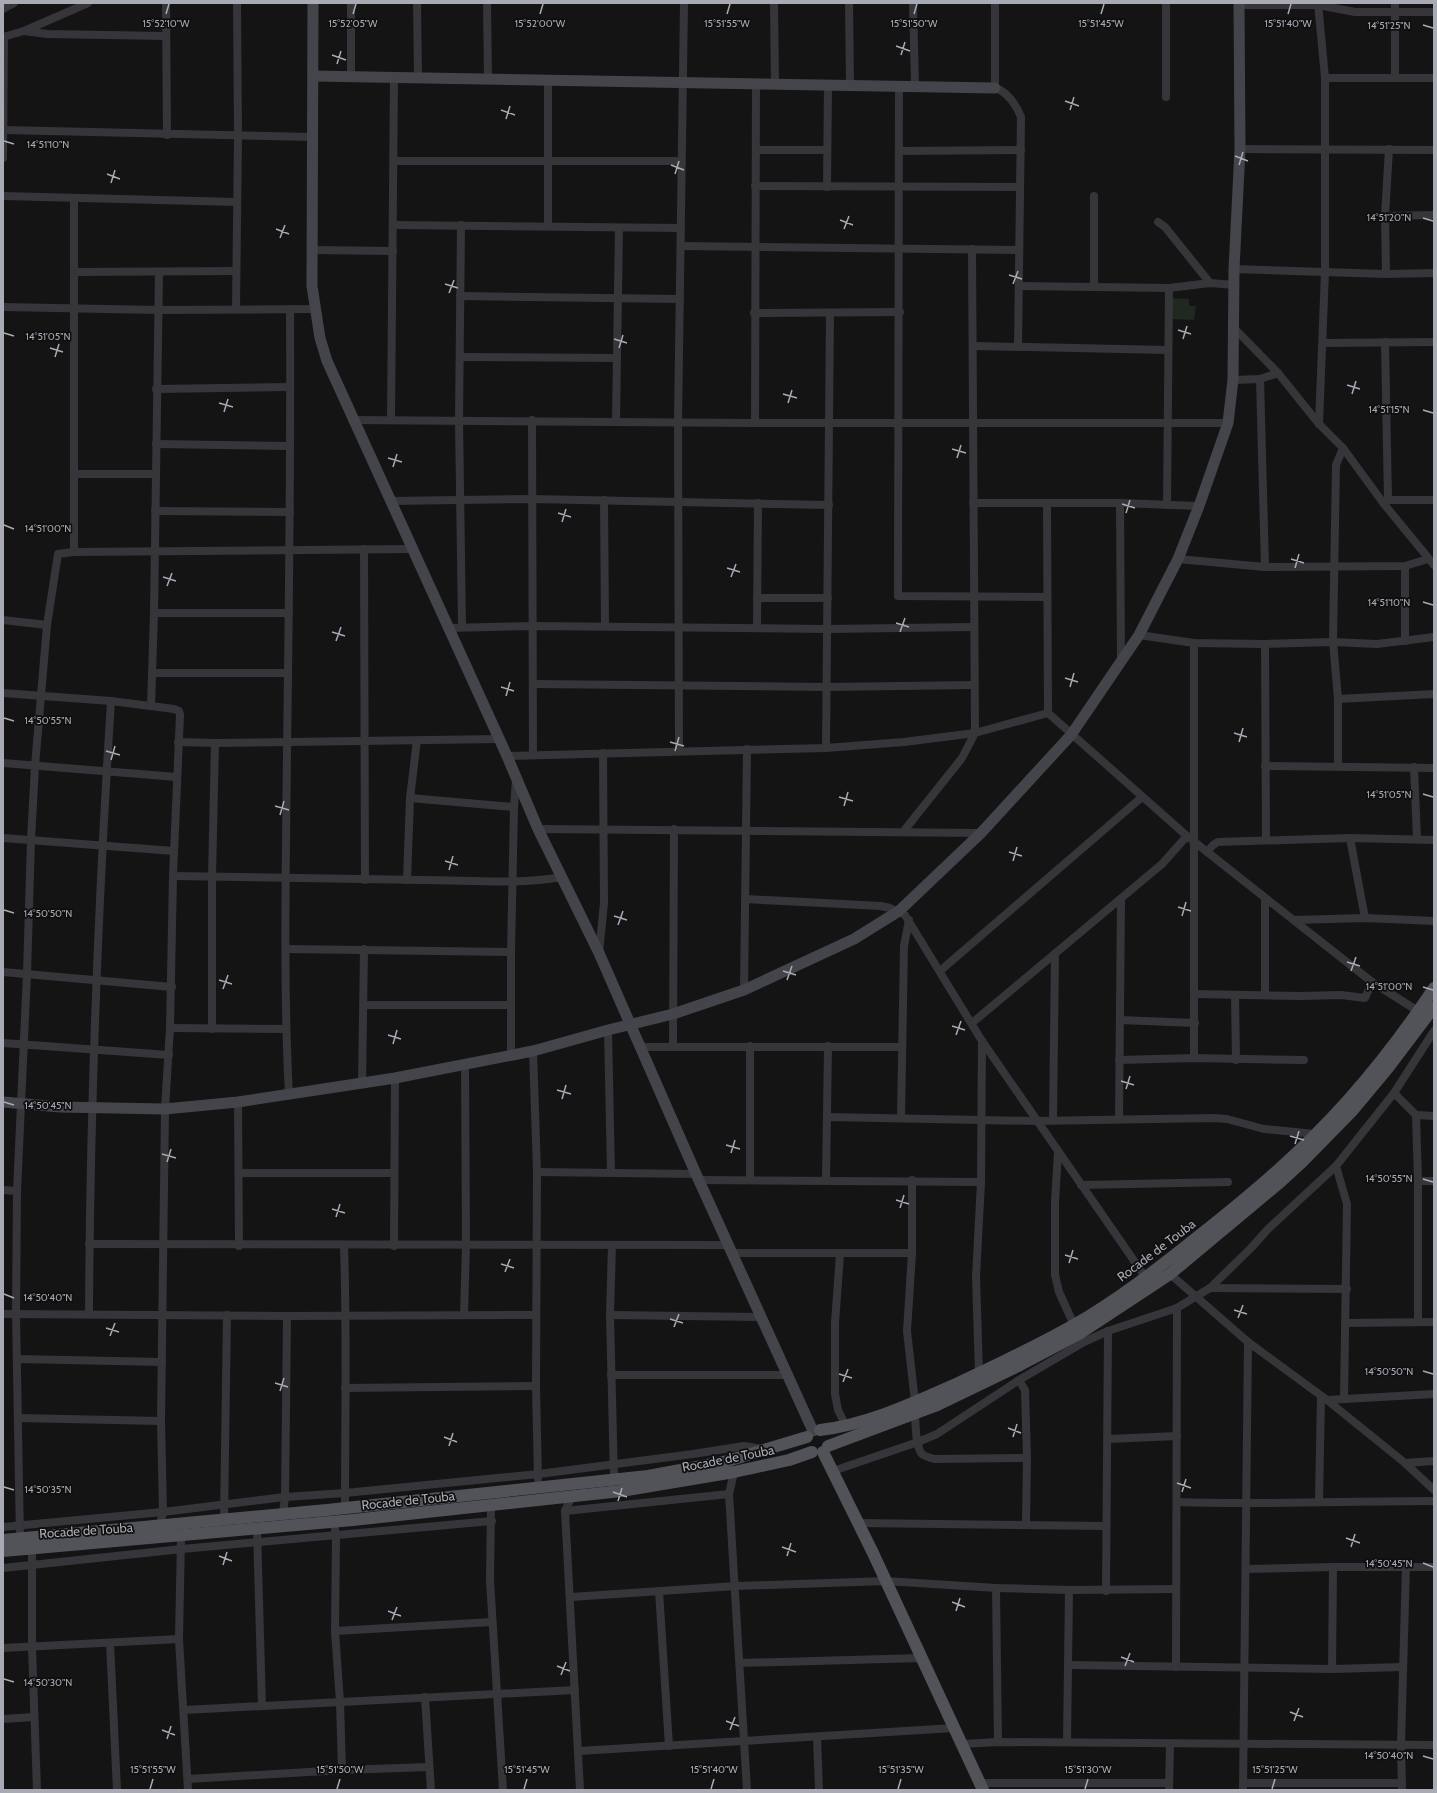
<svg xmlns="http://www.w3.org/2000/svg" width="1437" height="1793" font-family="Cabin,sans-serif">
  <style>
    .green { fill: #212822 }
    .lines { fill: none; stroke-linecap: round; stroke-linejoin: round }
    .street { stroke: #36363a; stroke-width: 8 }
    .secondary { stroke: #44454a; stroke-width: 11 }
    .primary { stroke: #525359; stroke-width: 12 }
    .ticks { fill: none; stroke: #a8aab4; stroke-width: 1.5 }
    .labels { text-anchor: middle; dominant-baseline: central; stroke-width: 3.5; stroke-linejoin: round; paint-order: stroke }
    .street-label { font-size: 13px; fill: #a8aab4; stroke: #0f0f10 }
    .ticks-label { font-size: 10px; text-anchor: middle; fill: #a8aab4; stroke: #0f0f10; stroke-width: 3.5; stroke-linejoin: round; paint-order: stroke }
  </style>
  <rect width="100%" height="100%" fill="#141415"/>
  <path class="green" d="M1171,298L1189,299V306H1196L1194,320L1172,319Z"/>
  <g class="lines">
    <g class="street">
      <path d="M166,3L167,135"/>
      <path d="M351,3V76"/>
      <path d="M417,3L418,77"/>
      <path d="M487,3L488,79"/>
      <path d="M774,3L775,84"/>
      <path d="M849,3L850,85"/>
      <path d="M913,3L915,85"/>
      <path d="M995,3V88C1007,91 1017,106 1021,117L1018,347"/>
      <path d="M1166,3V97"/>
      <path d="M1318,3L1325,78V272L1319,424"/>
      <path d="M1395,3V78"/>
      <path d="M1239,5H1318L1355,12H1434"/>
      <path d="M3,9L14,3"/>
      <path d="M24,31L47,34L166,36"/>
      <path d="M3,37L24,31L88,3"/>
      <path d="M1325,78H1434"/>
      <path d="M899,86L898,596L1047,597"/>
      <path d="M4,130L313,137"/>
      <path d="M1240,149L1434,150"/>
      <path d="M756,150H827"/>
      <path d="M899,151L1021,150"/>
      <path d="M3,158L4,37"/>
      <path d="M394,161H681"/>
      <path d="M755,186L1020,187"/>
      <path d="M827,187L828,85"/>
      <path d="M3,196L237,202"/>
      <path d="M1094,196V286"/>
      <path d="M74,198V552"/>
      <path d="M1385,216L1434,215"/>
      <path d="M1158,222L1165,227L1210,283"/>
      <path d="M393,225L681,228"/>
      <path d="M461,225L459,420L462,626"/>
      <path d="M548,226V80"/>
      <path d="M681,246L1019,250"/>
      <path d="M312,250L393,251"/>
      <path d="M1234,269L1386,274L1434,273"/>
      <path d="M74,272L236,271"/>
      <path d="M1386,274L1385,216L1389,149"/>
      <path d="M1019,286L1169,288L1210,283L1235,285"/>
      <path d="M460,296L680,299"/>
      <path d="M3,307L158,310L315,309"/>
      <path d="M236,309L238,136L237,3"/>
      <path d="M754,313L900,312"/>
      <path d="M1234,328L1278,373L1319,424L1343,448L1384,504L1434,565"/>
      <path d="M1323,343L1434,342"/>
      <path d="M974,346L1168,350"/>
      <path d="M460,357L617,358"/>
      <path d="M1260,379L1265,567"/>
      <path d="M1233,380L1260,379L1278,373"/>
      <path d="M156,389L290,387"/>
      <path d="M391,419L394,76"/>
      <path d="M352,420L755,423H1228"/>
      <path d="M532,420L533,754"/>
      <path d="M616,421L619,228"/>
      <path d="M755,423L756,83"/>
      <path d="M156,444L290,446"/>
      <path d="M75,474H156"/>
      <path d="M604,500L605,626"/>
      <path d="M1388,500H1434"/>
      <path d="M390,501L532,499L829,505"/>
      <path d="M973,503H1120L1199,506"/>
      <path d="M1047,503L1048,713"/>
      <path d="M1120,503L1121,661"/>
      <path d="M1384,504L1388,500L1385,342"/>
      <path d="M1167,505L1169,288"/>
      <path d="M155,511L290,512"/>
      <path d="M364,549L365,880"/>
      <path d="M1178,559L1265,567L1405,566L1428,559"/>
      <path d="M1405,566V641"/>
      <path d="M757,598H828"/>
      <path d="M154,613H289"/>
      <path d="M3,620L47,625"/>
      <path d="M757,627L758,503"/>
      <path d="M448,628L532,626L827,629L974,627"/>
      <path d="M1139,635L1194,643L1265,644L1333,642L1377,644L1434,637"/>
      <path d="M1194,643V1058"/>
      <path d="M1265,644L1266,840"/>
      <path d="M152,673H287"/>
      <path d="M533,684L826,687L974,685"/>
      <path d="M3,693L111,701L174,709L179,711L180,715L173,876L170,1028L165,1109L161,1421L163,1512L160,1524"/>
      <path d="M1338,699L1434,694"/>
      <path d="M151,706L154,613L159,272"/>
      <path d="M178,742L215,743L499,739"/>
      <path d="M826,748L830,313"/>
      <path d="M679,751L678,422L684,3"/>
      <path d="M507,756L826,748L904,742L975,733L1048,713L1187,836L1372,982L1365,998L1341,995L1300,996L1195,994"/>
      <path d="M3,763L177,777"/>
      <path d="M1265,766L1434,768"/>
      <path d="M1338,766V699L1333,642L1336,465L1343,448"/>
      <path d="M1414,767L1417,839"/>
      <path d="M410,798L514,807"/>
      <path d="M538,829L981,833"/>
      <path d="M903,832L962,758L975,733L972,249"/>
      <path d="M3,838L174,851"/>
      <path d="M1350,838L1365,918"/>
      <path d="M1207,852L1213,845L1218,842L1350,838L1434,840"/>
      <path d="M173,876C256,878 339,879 422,880C468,880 517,885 562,877"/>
      <path d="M407,880L410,798L417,740"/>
      <path d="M745,899L881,906L890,908L905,915L982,1041L1146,1278"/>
      <path d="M1265,900V995"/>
      <path d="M1294,920L1365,918L1434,921"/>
      <path d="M286,949L511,952"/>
      <path d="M599,953L604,903L603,753"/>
      <path d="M940,971L1142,797"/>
      <path d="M3,972L172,987"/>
      <path d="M1372,982L1418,1011"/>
      <path d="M744,990L747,749"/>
      <path d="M1235,995L1236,1060"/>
      <path d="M364,1005H510"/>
      <path d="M1120,1020L1195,1023"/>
      <path d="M972,1023L1162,864L1187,836"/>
      <path d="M170,1028L286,1029"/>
      <path d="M212,1029V877L215,743"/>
      <path d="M608,1030L611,1173"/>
      <path d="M3,1043L169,1055"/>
      <path d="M673,1046L674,829"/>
      <path d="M641,1047H901"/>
      <path d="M533,1051L537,1172L536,1386L538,1479"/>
      <path d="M511,1055V952L514,807L516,780"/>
      <path d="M1119,1060L1194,1058L1304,1060"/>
      <path d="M362,1084L364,949"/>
      <path d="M1394,1093L1416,1115L1418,1181V1322"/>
      <path d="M289,1095C283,981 286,866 287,752C289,604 291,457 290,309"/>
      <path d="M238,1102L239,1246"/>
      <path d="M1416,1115L1434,1116"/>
      <path d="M827,1117L1036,1121L1214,1118L1227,1119L1264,1129L1315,1134"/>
      <path d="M901,1118L904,946L909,920"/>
      <path d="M1119,1119L1121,899"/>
      <path d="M1053,1120L1055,954"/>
      <path d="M1058,1152L1055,1202V1275L1059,1292L1074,1325"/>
      <path d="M1336,1166L1347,1204L1344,1399"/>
      <path d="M537,1172L696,1174"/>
      <path d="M239,1173H394"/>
      <path d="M699,1180L981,1182"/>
      <path d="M750,1180V1046"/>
      <path d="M826,1180L828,1046"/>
      <path d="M912,1180V1253L907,1331L915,1402"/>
      <path d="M1418,1181H1434"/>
      <path d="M1081,1185L1228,1182"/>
      <path d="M3,1190L17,1191"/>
      <path d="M89,1244L729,1245"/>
      <path d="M612,1245L610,1315L614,1479"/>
      <path d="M344,1246C347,1333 345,1420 345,1508"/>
      <path d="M394,1246L395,1078"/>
      <path d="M732,1253H912"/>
      <path d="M840,1254L835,1323V1394L838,1410L846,1426"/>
      <path d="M1170,1274L1248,1342L1327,1400L1405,1463L1434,1490"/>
      <path d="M1210,1288L1347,1289"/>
      <path d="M3,1314L287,1316L536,1315"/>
      <path d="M89,1314C90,1109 98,905 111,701"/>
      <path d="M464,1315L466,1245L465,1065"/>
      <path d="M610,1315L760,1317"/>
      <path d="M1345,1323L1434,1322"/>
      <path d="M17,1359L162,1362"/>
      <path d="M979,1373L976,1277L981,1182L982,1041"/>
      <path d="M611,1375H789"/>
      <path d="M1019,1380L1025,1390L1027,1458L1026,1524"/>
      <path d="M345,1388L536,1386"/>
      <path d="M1327,1400L1434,1394"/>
      <path d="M915,1415C916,1425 915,1446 922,1454C925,1457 931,1458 935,1459L1027,1458"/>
      <path d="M18,1418L161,1421"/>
      <path d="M1108,1439L1177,1436"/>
      <path d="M1405,1463L1434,1461"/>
      <path d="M833,1471L918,1442L937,1434L1019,1380L1084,1342L1108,1331L1177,1308L1210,1288L1251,1248L1268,1229L1336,1166L1394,1093L1434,1031"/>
      <path d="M734,1472L729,1494L747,1790"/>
      <path d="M572,1496L565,1511L580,1790"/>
      <path d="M1319,1501L1321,1396"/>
      <path d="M1177,1502C1262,1505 1348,1501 1434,1501"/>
      <path d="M491,1505L490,1580L503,1790"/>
      <path d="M565,1511L729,1494"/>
      <path d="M283,1513L285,1497L287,1316"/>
      <path d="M224,1519L227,1315"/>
      <path d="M334,1522L336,1536L335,1631L340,1702L342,1770"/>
      <path d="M858,1523L1106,1526"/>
      <path d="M3,1527L163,1512L285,1497L345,1493L539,1474L693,1454L744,1446L763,1449"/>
      <path d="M257,1530L262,1706"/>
      <path d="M181,1537L179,1639L188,1790"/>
      <path d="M20,1539L16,1314L17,1191L27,974L31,840L35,766L47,625L58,554L74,552L412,549"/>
      <path d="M32,1548V1647L37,1790"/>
      <path d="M3,1568L182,1549L492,1521"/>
      <path d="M1246,1569L1333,1567H1434"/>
      <path d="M996,1588L998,1742"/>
      <path d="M659,1591L669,1746"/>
      <path d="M1106,1591L1108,1331"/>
      <path d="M571,1597L736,1586L886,1581L996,1588L1069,1590L1176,1589"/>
      <path d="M335,1631L492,1622"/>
      <path d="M110,1643L117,1790"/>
      <path d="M3,1648L179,1639"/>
      <path d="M740,1663L921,1658"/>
      <path d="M1069,1665L1332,1669L1403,1667"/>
      <path d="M1176,1667L1177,1308"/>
      <path d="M1332,1669L1333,1567"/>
      <path d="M425,1697L431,1790"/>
      <path d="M184,1710L575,1690"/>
      <path d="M3,1719L34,1717"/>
      <path d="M817,1737L819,1790"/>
      <path d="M1067,1742L1069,1590"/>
      <path d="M962,1744L998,1742L1434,1745"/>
      <path d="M579,1751L954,1728"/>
      <path d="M188,1779L342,1770L429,1767"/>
      <path d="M980,1783H1168"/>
      <path d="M1243,1783H1402"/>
      <path d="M1169,1790L1170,1744"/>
      <path d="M1243,1790L1248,1342"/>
      <path d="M1402,1790L1401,1744L1406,1566"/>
    </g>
    <g class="secondary">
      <path d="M313,3L312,286L320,338L327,361L507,756L538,829L599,953L696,1174L813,1431"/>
      <path d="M313,76L995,88"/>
      <path d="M3,1102L60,1107L165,1109L238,1102L395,1078L533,1051L608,1030L673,1014L744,990L854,939L899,911L981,833L1071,735L1139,635L1178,559L1199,506L1228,423L1233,380L1234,269L1240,149L1239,3"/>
    </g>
    <g class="primary">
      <path d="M820,1430C867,1425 913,1403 956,1384C995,1366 1036,1346 1074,1325C1119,1299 1160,1267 1200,1235C1253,1193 1304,1150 1349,1099C1380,1064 1408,1027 1434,988"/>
      <path d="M828,1446L935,1406L1020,1365L1079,1334L1170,1274L1278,1184L1302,1162L1353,1110L1388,1068L1434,1007"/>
      <path d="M823,1452L873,1553L983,1790"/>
      <path d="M3,1540L327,1510L648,1476L724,1462L807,1437"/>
      <path d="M3,1551L353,1520L621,1491L734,1472L789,1460L812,1452"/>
    </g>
  </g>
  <path class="ticks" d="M166,14L169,4M353,14L356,4M540,14L543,4M727,14L730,4M914,14L917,4M1101,14L1104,4M1288,14L1291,4M1423,25L1433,28M896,46L910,51M332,55L346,60M901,55L905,42M337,64L341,51M1065,101L1079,106M501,110L515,115M1070,110L1074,97M506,119L510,106M4,141L14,144M1235,156L1248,161M671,165L684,170M1239,165L1243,152M107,174L120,179M675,174L679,161M111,183L115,170M1423,218L1433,221M840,220L853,225M276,229L289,234M844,229L849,216M280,238L285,225M1009,275L1022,279M445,284L458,288M1013,284L1018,271M449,293L454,280M1178,330L1191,334M4,333L14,336M614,339L627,343M1183,339L1187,326M50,348L63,352M619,348L623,335M55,357L59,344M1347,385L1360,389M783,394L797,398M1352,394L1356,381M219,403L233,407M788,403L792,390M1423,410L1433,413M224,412L228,399M952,449L966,453M388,458L402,462M957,458L961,445M393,467L397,454M1122,504L1135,508M558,513L571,517M1126,513L1130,500M562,522L566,509M4,525L14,529M1291,559L1304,563M727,568L740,572M1295,568L1299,554M163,577L176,581M731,577L736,564M167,586L172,573M1423,602L1433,605M896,623L909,627M332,632L345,636M900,632L905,618M336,641L341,627M1065,678L1078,682M501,687L514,691M1070,687L1074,673M506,696L510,682M4,718L14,721M1234,733L1247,737M670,742L684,746M1239,742L1243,728M106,751L120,755M675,751L679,737M111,760L115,746M1423,794L1433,797M839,797L853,801M275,806L289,810M844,806L848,792M280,815L284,801M1009,852L1022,856M445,861L458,865M1013,861L1017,847M449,870L453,856M1178,907L1191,911M4,910L14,913M614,916L627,920M1182,916L1186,902M618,925L623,911M1347,962L1360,966M783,971L796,975M1351,971L1356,957M219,980L232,984M787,980L792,966M1423,987L1433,990M223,989L228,975M952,1026L965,1030M388,1035L401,1039M956,1035L961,1021M393,1044L397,1030M1121,1081L1134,1085M1126,1089L1130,1076M557,1090L571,1094M562,1099L566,1085M4,1102L14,1105M1290,1136L1304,1140M1295,1144L1299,1131M726,1145L740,1149M731,1153L735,1140M162,1154L176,1158M167,1162L171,1149M1423,1179L1433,1182M896,1200L909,1204M900,1208L904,1195M332,1209L345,1213M336,1217L340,1204M1065,1255L1078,1259M1069,1263L1073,1250M501,1264L514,1268M505,1272L510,1259M4,1294L14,1298M1234,1310L1247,1314M1238,1318L1243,1305M670,1319L683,1323M674,1327L679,1314M106,1328L119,1332M110,1336L115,1323M1423,1371L1433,1374M839,1374L852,1378M843,1382L848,1369M275,1383L288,1387M280,1391L284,1378M1008,1428L1021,1433M444,1437L457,1442M1013,1437L1017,1424M449,1446L453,1433M1177,1483L1191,1488M4,1487L14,1490M613,1492L627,1497M1182,1492L1186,1479M618,1501L622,1488M1346,1538L1360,1543M782,1547L796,1552M1351,1547L1355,1534M219,1556L232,1561M787,1556L791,1543M1423,1563L1433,1567M223,1565L227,1552M952,1602L965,1607M388,1611L401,1616M956,1611L960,1598M392,1620L397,1607M1121,1657L1134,1662M557,1666L570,1671M1125,1666L1130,1653M561,1675L566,1662M4,1679L14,1682M1290,1712L1303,1717M726,1721L739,1726M1294,1721L1299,1708M162,1730L175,1735M730,1730L735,1717M167,1739L171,1726M1423,1756L1433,1759M150,1789L153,1779M337,1789L340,1779M524,1789L527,1779M711,1789L714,1779M898,1789L901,1779M1085,1789L1088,1779M1272,1789L1275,1779"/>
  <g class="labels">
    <g class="street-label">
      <text transform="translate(1156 1250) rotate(-37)">Rocade de Touba</text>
      <text transform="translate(728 1458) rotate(-11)">Rocade de Touba</text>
      <text transform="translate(408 1500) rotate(-6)">Rocade de Touba</text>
      <text transform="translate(86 1530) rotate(-4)">Rocade de Touba</text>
    </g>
  </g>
  <g class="ticks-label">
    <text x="166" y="27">15°52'10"W</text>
    <text x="353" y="27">15°52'05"W</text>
    <text x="540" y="27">15°52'00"W</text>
    <text x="727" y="27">15°51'55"W</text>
    <text x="914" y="27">15°51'50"W</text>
    <text x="1101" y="27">15°51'45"W</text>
    <text x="1288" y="27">15°51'40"W</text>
    <text x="1389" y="29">14°51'25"N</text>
    <text x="48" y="148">14°51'10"N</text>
    <text x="1389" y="221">14°51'20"N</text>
    <text x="48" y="340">14°51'05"N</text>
    <text x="1389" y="413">14°51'15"N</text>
    <text x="48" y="532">14°51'00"N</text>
    <text x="1389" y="606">14°51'10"N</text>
    <text x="48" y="724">14°50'55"N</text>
    <text x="1389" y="798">14°51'05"N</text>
    <text x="48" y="917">14°50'50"N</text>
    <text x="1389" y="990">14°51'00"N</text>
    <text x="48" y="1109">14°50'45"N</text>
    <text x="1389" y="1182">14°50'55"N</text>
    <text x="48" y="1301">14°50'40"N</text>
    <text x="1389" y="1375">14°50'50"N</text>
    <text x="48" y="1493">14°50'35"N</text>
    <text x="1389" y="1567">14°50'45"N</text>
    <text x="48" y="1686">14°50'30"N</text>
    <text x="1389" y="1759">14°50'40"N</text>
    <text x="153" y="1773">15°51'55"W</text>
    <text x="340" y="1773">15°51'50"W</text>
    <text x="527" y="1773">15°51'45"W</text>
    <text x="714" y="1773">15°51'40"W</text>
    <text x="901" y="1773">15°51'35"W</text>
    <text x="1088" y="1773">15°51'30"W</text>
    <text x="1275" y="1773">15°51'25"W</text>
  </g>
  <rect width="1437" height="1793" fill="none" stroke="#a8aab4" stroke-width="8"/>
</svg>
